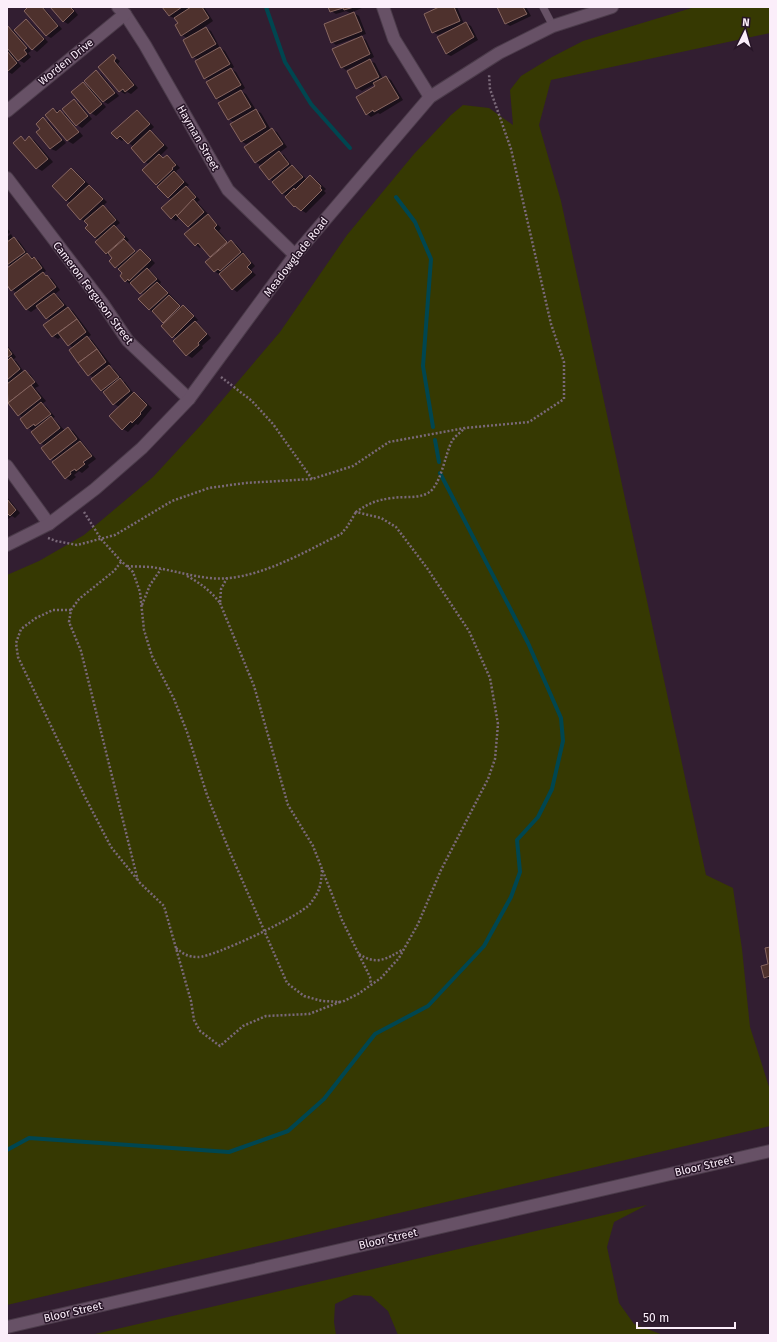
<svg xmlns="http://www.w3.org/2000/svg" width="777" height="1342" font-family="'Fira Sans',sans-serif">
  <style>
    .green { fill: #363902 }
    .shadow { fill: #0007 }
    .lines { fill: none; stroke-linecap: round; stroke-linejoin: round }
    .stream { stroke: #004650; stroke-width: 4 }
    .building { fill: #4e312d; stroke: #876661 }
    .lane-casing { stroke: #4b3b4a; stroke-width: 8 }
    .street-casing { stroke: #4b3b4a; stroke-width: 14 }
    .secondary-casing { stroke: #4b3b4a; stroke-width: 14 }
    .path { stroke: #7a6979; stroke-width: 2.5; stroke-dasharray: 2 2; stroke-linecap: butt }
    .lane { stroke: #675166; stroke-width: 7 }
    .street { stroke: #675166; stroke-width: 12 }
    .secondary { stroke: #675166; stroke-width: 12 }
    .labels { text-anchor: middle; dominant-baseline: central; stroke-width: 3; stroke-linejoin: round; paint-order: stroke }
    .street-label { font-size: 11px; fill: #fbeefa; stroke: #271527 }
  </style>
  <rect width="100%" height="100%" fill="#321e31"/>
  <g class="green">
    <path d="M695,7H770V33L551,80L539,125L561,201L706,875L733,888L742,949L750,1027L770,1090V1126L7,1305V575L39,561L84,535L153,477L201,425L280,332L347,235L414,154L451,115L463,105L489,108L513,125L510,90L521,76L552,57L583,41Z"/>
    <path d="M647,1205L614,1222L607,1247L619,1303L634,1324L663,1335H398L388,1311L371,1296L354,1295L335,1304L334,1322L336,1335H91Z"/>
  </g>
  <g class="shadow">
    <path d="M30,7L44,8L62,29L51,38L47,36L25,11Z"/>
    <path d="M51,7H72L78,15L68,24L63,21Z"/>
    <path d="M163,7H204L213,21L200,30L201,31L206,28L211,31L220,48L225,51L234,67L231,69L236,72L245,88L241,91L246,94L256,110L261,113L271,130H272L277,132L287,147L279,153L284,155L292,166L297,169L307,180L310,176L315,179L326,189L324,191L326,193L306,213L294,206L287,196L283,194L273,182H274L270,179L264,163L260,165L255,162L261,137L260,136L246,144L241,141L235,123L229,119L223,102L217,99L208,82L210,81L205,78L199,60L193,57L188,39L182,35L179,24L175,18H174L169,16Z"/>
    <path d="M329,7H361L362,8L350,13L346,11L336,14L331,11Z"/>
    <path d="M442,7H457L464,24L466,23L471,26L478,40L451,56L446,54L454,30V28L438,35L433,32Z"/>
    <path d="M498,7H526L531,16L510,26L505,23Z"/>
    <path d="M354,13L359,16L366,34L360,36L366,40L374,57L368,60L375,63L383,79L386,77L391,80L403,100L380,114L378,113L371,117L367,114L377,86L375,84L362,91L357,88L362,64L361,63L346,70L342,67L355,40V38L336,45L332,42Z"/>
    <path d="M26,21L31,23L48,42L37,52L33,49Z"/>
    <path d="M7,27L12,29L31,51L28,53L31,57L24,63L15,58L21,66L12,74L7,71Z"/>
    <path d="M113,56L120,61L118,64L138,88L131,94L127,92L125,94L120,91Z"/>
    <path d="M96,72L101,74L119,96L108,104L100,100L106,107L96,116L91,113L83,83L92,89Z"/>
    <path d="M74,100L79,103L92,119L82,128L77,125L64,109Z"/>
    <path d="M54,109L65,114L83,136L73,144L68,141L47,115Z"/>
    <path d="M137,111L142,114L154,127L150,131L155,134L168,148L160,156L164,158L167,156L172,159L180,168L176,171L177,172L176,173L189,185L186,187L191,190L200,200L197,202L221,228L219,231L229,243L231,241L236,244L255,266L251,270L256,275L237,292L233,289L219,274L214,271L212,258L210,255L202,246L200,248L196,245L192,229L188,226L180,217L176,221L171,218L173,200L168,197L160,186L157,184L149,164L145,162L134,147L124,139L122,141L117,138Z"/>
    <path d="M43,119L48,121L66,143L56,151L51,149L37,133L41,129Z"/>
    <path d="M21,138L26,141L29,138L34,140L53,162L42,171L37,168L15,143Z"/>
    <path d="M71,169L76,172L107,202L103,206L108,209L120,223L115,227L119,229L129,240L127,242L137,253L141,250L145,253L155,263L148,270L152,272L161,282L160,284L182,307L183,306L188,309L198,320L195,322L200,325L211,338L202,346L203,348L192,358L187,355L174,342L177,339L162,326L165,323L149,309L144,295L132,283L130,284L126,281L124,274L111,261L114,258L106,254L99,240L95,238L90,225L81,219L71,203L66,200Z"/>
    <path d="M7,228L10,232L7,235Z"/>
    <path d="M11,234L13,238L19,241L29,255L39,261L46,271L43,273L52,279L60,290L55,294L59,297L68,308L73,311L91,335L87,338L92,340L111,365L109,366L114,369L123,380L122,381L125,382L134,394L139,396L152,408L138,425L136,424L128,432L123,429L120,407L114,404L105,392L101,391L94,378L89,375L73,348L69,345L62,336L58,339L53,336L51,321L47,318L38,307L31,312L26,309L17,293L12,290L7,284V270L11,267L7,264V237Z"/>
    <path d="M7,345L16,357L13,360L16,361L24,372L30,374L39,386L35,388L46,401L42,404L46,406L55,417L53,418L65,431L68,429L73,431L96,459L88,465L89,467L82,473L79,471L74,475L76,477L71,481L66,478L55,461L51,459L45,446L41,443L33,431L28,428L21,419L23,418L19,415L7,400Z"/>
    <path d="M7,497L20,513L15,518L12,516L7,520Z"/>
    <path d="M770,948V980L765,977L770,964Z"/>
  </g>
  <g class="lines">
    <g class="stream">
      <path d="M266,7L285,62L311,104L350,148"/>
      <path d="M396,197L415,222L431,259L423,366L433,427"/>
      <path d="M435,440L439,462"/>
      <path d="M7,1150L29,1138L229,1152L288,1131L324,1099L375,1034L428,1006L484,946L511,897L520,872L517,840L538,817L552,789L563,741L561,718L528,643L440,473"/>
    </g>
  </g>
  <g class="building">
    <path d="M28,7H42L58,26L46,36L24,11Z"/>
    <path d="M50,7H70L74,11L63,22Z"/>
    <path d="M162,7H182L169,16Z"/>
    <path d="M191,7H202L209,18L181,36L175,25L178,23L174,18Z"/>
    <path d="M328,7H354L344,10L343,8L330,12Z"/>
    <path d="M439,7H454L460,21L432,33L424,14Z"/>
    <path d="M497,7H523L527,14L505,24Z"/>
    <path d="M354,12L362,31L331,43L324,24Z"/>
    <path d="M26,19L44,39L32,50L14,30Z"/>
    <path d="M466,22L474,37L446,54L437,37Z"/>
    <path d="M7,25L27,48L24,50L27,54L18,61L7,48Z"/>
    <path d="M206,27L216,44L192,58L183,40Z"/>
    <path d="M362,36L370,54L341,68L332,49Z"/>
    <path d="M220,47L230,64L204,79L195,61Z"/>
    <path d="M7,51L17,63L7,72Z"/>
    <path d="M113,54L116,58L114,61L134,85L125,92L123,89L119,92L98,67Z"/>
    <path d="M370,59L379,77L356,89L347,71Z"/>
    <path d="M231,68L241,85L216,99L206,82Z"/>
    <path d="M96,70L115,93L103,102L84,81Z"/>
    <path d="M386,76L399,98L374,112L373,110L366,115L356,97L375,86L373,83Z"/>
    <path d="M83,82L102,104L90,114L71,92Z"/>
    <path d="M241,90L251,107L228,120L218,103Z"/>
    <path d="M74,99L88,116L76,126L62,109Z"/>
    <path d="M53,108L57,113L60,110L79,132L67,141L45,115Z"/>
    <path d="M256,109L266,127L241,142L230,124Z"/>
    <path d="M137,110L150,124L128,144L120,136L117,139L111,133Z"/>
    <path d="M43,117L62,140L50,149L36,132L40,129L36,124Z"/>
    <path d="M272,128L283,144L255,163L244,147Z"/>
    <path d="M150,130L164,145L144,163L131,148Z"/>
    <path d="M21,136L25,141L29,136L48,159L36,169L13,143Z"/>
    <path d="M279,151L289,164L269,180L259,167Z"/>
    <path d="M159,154L163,158L167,155L176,165L172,168L173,169L156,185L142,170Z"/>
    <path d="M292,165L303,177L282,194L272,182Z"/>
    <path d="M71,168L85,182L66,201L52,186Z"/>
    <path d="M174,171L184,182L168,198L157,187Z"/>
    <path d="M310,175L321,186L320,188L322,190L301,211L295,206L294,207L285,197L294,188L295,190Z"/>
    <path d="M89,185L103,199L80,220L67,205Z"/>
    <path d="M186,186L196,197L177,216L176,214L171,219L161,208Z"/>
    <path d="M193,199L204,212L188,227L177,216Z"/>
    <path d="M103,205L116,220L95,238L85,228L88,225L84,221Z"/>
    <path d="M208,214L217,225L214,228L227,242L210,257L198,243L195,246L184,234Z"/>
    <path d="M114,225L125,237L106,254L95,242Z"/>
    <path d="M14,237L25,252L7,265V242Z"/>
    <path d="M124,239L135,251L115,268L109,261L112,258L108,253Z"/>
    <path d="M231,240L241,252L220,271L218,269L214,272L205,262Z"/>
    <path d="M140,249L151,260L129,281L128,279L125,282L120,276L122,273L118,269Z"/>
    <path d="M27,253L32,259L34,257L42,268L11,291L7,285V268Z"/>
    <path d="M243,253L251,263L247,267L252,272L232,290L219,274Z"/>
    <path d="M147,268L157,279L140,294L130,283Z"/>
    <path d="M43,272L46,276L47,275L56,287L26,310L14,294Z"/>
    <path d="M157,282L168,293L149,310L138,299Z"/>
    <path d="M54,293L64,305L46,319L36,306Z"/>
    <path d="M169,295L180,306L163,323L152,311Z"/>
    <path d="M183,305L194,316L172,338L161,326Z"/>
    <path d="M68,307L77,319L52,337L43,325Z"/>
    <path d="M77,319L86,332L68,346L58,333Z"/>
    <path d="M195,321L207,334L198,343L199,345L186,356L173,341Z"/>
    <path d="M87,336L97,349L78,363L69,350Z"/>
    <path d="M7,347L12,354L7,358Z"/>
    <path d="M97,349L106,362L88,376L78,363Z"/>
    <path d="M11,357L20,369L7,380V361Z"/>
    <path d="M109,365L119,377L101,391L91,379Z"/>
    <path d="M25,370L35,382L8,403L7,384Z"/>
    <path d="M120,378L130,391L113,405L103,392Z"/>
    <path d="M31,385L41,398L18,416L8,403Z"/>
    <path d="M134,392L147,405L140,413L141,414L132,423L131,421L122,430L109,416Z"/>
    <path d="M41,402L51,414L35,426L34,424L27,429L20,419Z"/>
    <path d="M51,416L60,428L40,444L31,432Z"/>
    <path d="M68,427L77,439L50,460L41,448Z"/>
    <path d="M80,441L92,456L83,462L85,464L76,471L75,469L70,472L71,474L65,479L52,462Z"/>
    <path d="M7,499L16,510L10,516L7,513Z"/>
    <path d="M770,947V976L764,978L761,966L768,964L765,948Z"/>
  </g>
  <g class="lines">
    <g class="lane-casing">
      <path id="lane" d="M543,7L553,26"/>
    </g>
    <g class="street-casing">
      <g id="street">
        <path d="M118,7L125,14L145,45L228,190L295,255"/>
        <path d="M383,7L394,39L430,97"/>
        <path d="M7,111L125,14"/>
        <path d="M7,178L103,304L128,341L189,399"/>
        <path d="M7,466L49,524"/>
        <path d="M7,545L49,524L95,489L142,448L189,399L295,255L430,97L499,53L553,26L612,7"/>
      </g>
    </g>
    <g class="secondary-casing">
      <path id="secondary" d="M7,1327L770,1151"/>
    </g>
    <g class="path">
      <path d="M221,377L252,401L273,424L312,479"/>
      <path d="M84,512L101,539L121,561L133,572L140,592L144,630L152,656L174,699L187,732L207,795L229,850L287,983L304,996L322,1001L342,1002L358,994L381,978L399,958L418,924L441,870L488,779L495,759L498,724L490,678L469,631L427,568L396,527L381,518L356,512C369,503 377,500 392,498C405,496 417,499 428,493C441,486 445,454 452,441C455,436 461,432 465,428"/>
      <path d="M48,538L56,541L77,545L115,535L172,501L209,488L245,483L312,479L353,466L389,442L465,428L529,422L564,399V362L551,324L511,149L490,89L489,74"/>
      <path d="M121,562L114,571L79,599L71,610L69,622L81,651L138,881L164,906L191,1001L194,1020L200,1031L220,1046L243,1026L266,1016L309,1014L340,1002"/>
      <path d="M127,566C137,567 148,566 157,568C175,571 191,576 209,578C253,583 302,553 341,534L347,527L356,512"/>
      <path d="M187,576C200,583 211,591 220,603L221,589L227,578"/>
      <path d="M220,603L254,686L288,805L313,846L342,920L370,977L371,985"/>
      <path d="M142,605L150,585L161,569"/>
      <path d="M71,610H53L36,618L21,629L16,643L18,657L85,797L111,847L137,879"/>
      <path d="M176,948C183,954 188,957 198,957C212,958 302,915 310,904C320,891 321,885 322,870"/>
      <path d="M359,954C376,965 385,960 402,950"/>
    </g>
    <use href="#lane" class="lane"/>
    <use href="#street" class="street"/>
    <use href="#secondary" class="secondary"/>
  </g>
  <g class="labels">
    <g class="street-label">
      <text transform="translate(66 62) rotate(-39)">Worden Drive</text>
      <text transform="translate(198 138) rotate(60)">Hayman Street</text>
      <text transform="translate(296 257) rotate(-52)">Meadowglade Road</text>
      <text transform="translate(93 293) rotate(53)">Cameron Ferguson Street</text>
      <text transform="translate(704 1166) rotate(-13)">Bloor Street</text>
      <text transform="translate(388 1239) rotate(-13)">Bloor Street</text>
      <text transform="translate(73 1312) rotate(-13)">Bloor Street</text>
    </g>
  </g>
  <rect width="777" height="1342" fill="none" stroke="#fbeefa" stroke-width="16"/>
  <g transform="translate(745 32) rotate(5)" stroke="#271527" stroke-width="3" paint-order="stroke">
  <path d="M0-3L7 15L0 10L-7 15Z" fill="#fbeefa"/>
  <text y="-6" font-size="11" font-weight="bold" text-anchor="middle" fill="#fbeefa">N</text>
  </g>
  <path d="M637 1322v6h98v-6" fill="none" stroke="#fbeefa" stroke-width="2"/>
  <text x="643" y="1322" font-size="12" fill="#fbeefa" stroke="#271527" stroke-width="3" paint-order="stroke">50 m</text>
</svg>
